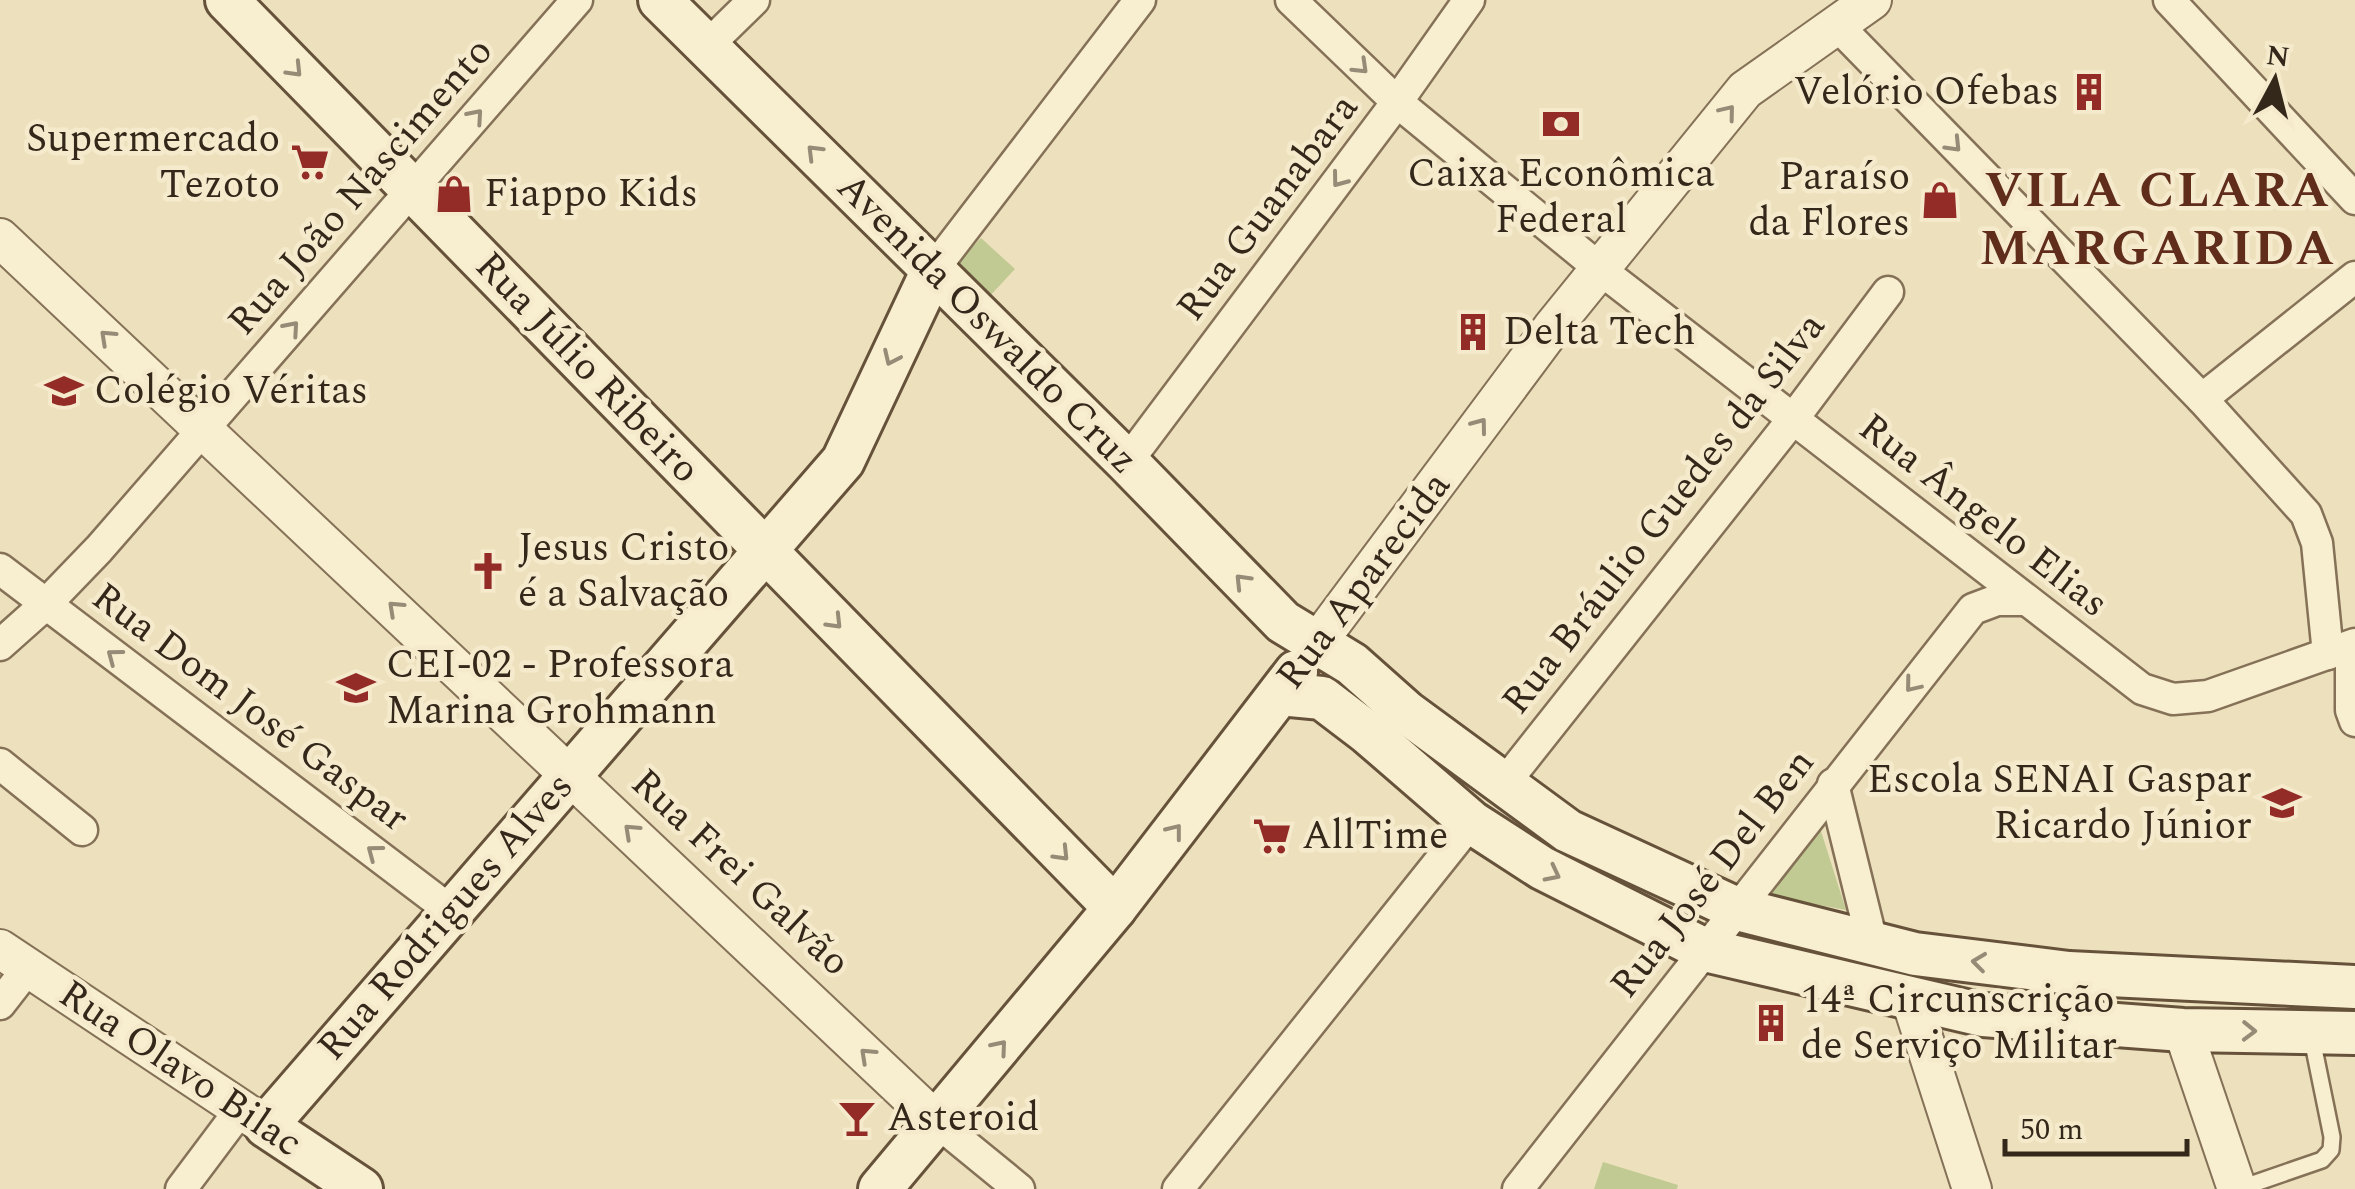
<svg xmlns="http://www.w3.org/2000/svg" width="2355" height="1189" font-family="Spectral,serif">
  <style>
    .green { fill: #c1ca92 }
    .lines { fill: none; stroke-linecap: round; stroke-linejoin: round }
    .service-casing { stroke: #857157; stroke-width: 20 }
    .minor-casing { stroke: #857157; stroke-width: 35 }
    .tertiary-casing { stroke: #857157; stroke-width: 42 }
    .secondary-casing { stroke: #66523a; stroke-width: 48 }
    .service { stroke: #f8eed0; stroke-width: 15 }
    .minor { stroke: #f8eed0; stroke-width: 30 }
    .tertiary { stroke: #f8eed0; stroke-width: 38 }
    .secondary { stroke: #f8eed0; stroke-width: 42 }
    .oneway { stroke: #968b76 }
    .labels { text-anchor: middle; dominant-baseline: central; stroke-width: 9; stroke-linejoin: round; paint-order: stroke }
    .poi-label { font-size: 40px; fill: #34281b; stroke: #f5ebcc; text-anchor: start }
    .street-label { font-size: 40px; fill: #34281b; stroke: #f5ebcc }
    .district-label { font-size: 50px; font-weight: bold; letter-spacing: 2.5px; fill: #602d1b; stroke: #f5ebcc }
  </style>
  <rect width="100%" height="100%" fill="#ede1bd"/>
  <g class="green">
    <path d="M981,238L1015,269L987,299L953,267Z"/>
    <path d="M1820,828L1846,910L1766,895Z"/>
    <path d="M1603,1162L1678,1185L1677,1189H1594Z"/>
  </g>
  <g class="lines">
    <g class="service-casing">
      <path id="service" d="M2238,1189L2322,1160L2331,1150L2332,1137L2311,1034"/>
    </g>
    <g class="minor-casing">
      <g id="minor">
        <path d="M1291,0L1397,102L1615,281L2142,689L2173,699L2208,696L2355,644"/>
        <path d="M2169,0L2355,199"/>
        <path d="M1837,25L2202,399L2306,514L2317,543L2328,654"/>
        <path d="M707,46L754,0"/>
        <path d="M933,270L1140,0"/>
        <path d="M2202,399L2355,277"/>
        <path d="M1127,462L1397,102L1469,0"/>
        <path d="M0,569L451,911"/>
        <path d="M0,645L46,604L99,549L577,0"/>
        <path d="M2351,646V710L2355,721"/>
        <path d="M0,764L82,830"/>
        <path d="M1833,784L1873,946"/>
        <path d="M1503,785L1793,419L1888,292"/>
        <path d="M0,1004L28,968"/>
        <path d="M937,1122L1019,1189"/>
        <path d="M181,1189L241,1109"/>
        <path d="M1178,1189L1471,822"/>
        <path d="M1518,1189L1973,609L1997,600H2023"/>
      </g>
    </g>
    <g class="tertiary-casing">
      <g id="tertiary">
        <path d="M0,238L937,1122"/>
        <path d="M1317,643L1552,328L1745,90L1872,0"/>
        <path d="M0,949L266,1126"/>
        <path d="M1911,1000L1972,1189"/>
        <path d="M2183,1030L2237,1189"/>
      </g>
    </g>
    <g class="secondary-casing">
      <g id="secondary">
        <path d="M227,0L1115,908"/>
        <path d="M660,0L1127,462L1283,622L1352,664L1406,712L1568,831L1737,909L1915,954L2069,973L2355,987"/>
        <path d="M1280,694L1322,698L1368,733L1471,822L1542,868L1705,950L1983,1015L2183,1030L2355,1033"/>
        <path d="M361,1189L266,1126L843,461L933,270"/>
        <path d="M880,1189L1115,908L1296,672"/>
      </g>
    </g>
    <use href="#service" class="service"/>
    <use href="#minor" class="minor"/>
    <use href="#tertiary" class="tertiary"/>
    <use href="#secondary" class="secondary"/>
  </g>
  <defs><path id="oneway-chevron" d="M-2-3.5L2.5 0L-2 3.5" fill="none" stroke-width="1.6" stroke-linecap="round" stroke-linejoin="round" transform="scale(2.5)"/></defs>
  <g class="oneway">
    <use href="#oneway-chevron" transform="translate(1361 67) rotate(44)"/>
    <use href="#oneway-chevron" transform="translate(295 70) rotate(46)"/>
    <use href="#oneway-chevron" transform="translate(1728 112) rotate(-51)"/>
    <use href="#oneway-chevron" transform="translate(476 116) rotate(-49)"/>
    <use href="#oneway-chevron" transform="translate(1954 145) rotate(46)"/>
    <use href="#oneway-chevron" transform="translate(814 152) rotate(-135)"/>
    <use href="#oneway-chevron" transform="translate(1339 180) rotate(127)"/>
    <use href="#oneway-chevron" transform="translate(292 328) rotate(-49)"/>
    <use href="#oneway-chevron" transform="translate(107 337) rotate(-137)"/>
    <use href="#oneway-chevron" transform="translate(891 358) rotate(115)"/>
    <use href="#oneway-chevron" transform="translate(1480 425) rotate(-53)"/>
    <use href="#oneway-chevron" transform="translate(1242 581) rotate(-134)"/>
    <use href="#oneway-chevron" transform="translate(395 608) rotate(-137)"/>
    <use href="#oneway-chevron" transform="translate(835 622) rotate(46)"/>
    <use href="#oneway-chevron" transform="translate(114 656) rotate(-143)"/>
    <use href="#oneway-chevron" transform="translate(1912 685) rotate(129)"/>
    <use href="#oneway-chevron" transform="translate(631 831) rotate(-137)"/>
    <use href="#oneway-chevron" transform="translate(1175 831) rotate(-52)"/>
    <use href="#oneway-chevron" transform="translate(374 852) rotate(-143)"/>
    <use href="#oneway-chevron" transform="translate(1062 854) rotate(46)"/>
    <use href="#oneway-chevron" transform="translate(1553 874) rotate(27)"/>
    <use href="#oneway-chevron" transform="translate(1979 962) rotate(-173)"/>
    <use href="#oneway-chevron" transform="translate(2249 1031) rotate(1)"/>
    <use href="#oneway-chevron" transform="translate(1000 1047) rotate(-50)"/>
    <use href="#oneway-chevron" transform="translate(867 1055) rotate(-137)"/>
  </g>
  <defs>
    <g id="building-bare" transform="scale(3)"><path d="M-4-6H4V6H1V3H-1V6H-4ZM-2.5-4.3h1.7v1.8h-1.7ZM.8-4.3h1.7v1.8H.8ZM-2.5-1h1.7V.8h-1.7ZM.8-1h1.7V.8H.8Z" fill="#932b27" stroke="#f5ebcc" stroke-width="2.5" paint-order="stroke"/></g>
    <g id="bank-bare" transform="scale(3)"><path d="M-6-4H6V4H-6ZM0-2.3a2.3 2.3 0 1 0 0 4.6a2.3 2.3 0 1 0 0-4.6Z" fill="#932b27" stroke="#f5ebcc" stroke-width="2.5" paint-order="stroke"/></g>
    <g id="supermarket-bare" transform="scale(3)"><path d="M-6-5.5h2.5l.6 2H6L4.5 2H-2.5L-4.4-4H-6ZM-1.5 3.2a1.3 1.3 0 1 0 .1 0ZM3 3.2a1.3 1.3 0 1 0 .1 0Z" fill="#932b27" stroke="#f5ebcc" stroke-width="2.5" paint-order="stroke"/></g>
    <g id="shop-bare" transform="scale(3)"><path d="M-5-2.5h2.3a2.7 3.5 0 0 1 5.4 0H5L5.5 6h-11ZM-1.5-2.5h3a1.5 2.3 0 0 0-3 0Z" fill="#932b27" stroke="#f5ebcc" stroke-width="2.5" paint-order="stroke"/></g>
    <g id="school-bare" transform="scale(3)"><path d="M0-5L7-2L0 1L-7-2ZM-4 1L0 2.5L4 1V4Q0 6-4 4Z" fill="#932b27" stroke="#f5ebcc" stroke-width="2.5" paint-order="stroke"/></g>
    <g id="church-bare" transform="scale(3)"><path d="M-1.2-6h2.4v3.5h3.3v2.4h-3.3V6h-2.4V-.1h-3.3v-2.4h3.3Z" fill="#932b27" stroke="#f5ebcc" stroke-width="2.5" paint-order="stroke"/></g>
    <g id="university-bare" transform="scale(3)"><path d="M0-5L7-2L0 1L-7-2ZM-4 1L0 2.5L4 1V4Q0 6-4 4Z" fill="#932b27" stroke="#f5ebcc" stroke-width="2.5" paint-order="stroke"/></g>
    <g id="bar-bare" transform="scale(3)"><path d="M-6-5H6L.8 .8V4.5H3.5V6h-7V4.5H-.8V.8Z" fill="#932b27" stroke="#f5ebcc" stroke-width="2.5" paint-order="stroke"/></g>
  </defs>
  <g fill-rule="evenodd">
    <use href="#building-bare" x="2089" y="92"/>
    <use href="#bank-bare" x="1561" y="124"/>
    <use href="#supermarket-bare" x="310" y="162"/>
    <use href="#shop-bare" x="454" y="194"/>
    <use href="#shop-bare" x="1940" y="200"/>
    <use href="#building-bare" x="1473" y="332"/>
    <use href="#school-bare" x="64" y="391"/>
    <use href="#church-bare" x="488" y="571"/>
    <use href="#school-bare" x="356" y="688"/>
    <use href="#university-bare" x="2282" y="803"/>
    <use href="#supermarket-bare" x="1272" y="836"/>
    <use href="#building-bare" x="1771" y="1023"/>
    <use href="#bar-bare" x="857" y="1118"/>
  </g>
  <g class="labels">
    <g class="poi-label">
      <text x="2059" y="92" text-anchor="end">Velório Ofebas</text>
      <text x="280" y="139" text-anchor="end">Supermercado<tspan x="280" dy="46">Tezoto</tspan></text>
      <text x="1561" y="174" text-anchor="middle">Caixa Econômica<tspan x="1561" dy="46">Federal</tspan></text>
      <text x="1910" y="177" text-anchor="end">Paraíso<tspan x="1910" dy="46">da Flores</tspan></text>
      <text x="484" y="194">Fiappo Kids</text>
      <text x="1503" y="332">Delta Tech</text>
      <text x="94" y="391">Colégio Véritas</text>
      <text x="518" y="548">Jesus Cristo<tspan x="518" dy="46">é a Salvação</tspan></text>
      <text x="386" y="665">CEI-02 - Professora<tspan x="386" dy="46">Marina Grohmann</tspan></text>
      <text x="2252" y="780" text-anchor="end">Escola SENAI Gaspar<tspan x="2252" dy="46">Ricardo Júnior</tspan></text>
      <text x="1302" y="836">AllTime</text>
      <text x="1801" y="1000">14ª Circunscrição<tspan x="1801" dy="46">de Serviço Militar</tspan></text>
      <text x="887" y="1118">Asteroid</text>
    </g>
    <g class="street-label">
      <text transform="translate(361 187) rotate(-49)">Rua João Nascimento</text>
      <text transform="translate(1268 208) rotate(-53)">Rua Guanabara</text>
      <text transform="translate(987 324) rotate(45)">Avenida Oswaldo Cruz</text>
      <text transform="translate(587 368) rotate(46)">Rua Júlio Ribeiro</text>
      <text transform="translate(1664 514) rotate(-52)">Rua Bráulio Guedes da Silva</text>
      <text transform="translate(1983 516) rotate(38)">Rua Ângelo Elias</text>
      <text transform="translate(1364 581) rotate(-53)">Rua Aparecida</text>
      <text transform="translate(250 708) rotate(37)">Rua Dom José Gaspar</text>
      <text transform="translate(740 873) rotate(43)">Rua Frei Galvão</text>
      <text transform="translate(1713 874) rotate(-52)">Rua José Del Ben</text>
      <text transform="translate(446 917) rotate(-49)">Rua Rodrigues Alves</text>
      <text transform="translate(180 1069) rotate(34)">Rua Olavo Bilac</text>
    </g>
    <g class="district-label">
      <text x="2158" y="191">VILA CLARA<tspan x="2158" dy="58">MARGARIDA</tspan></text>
    </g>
  </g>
  <g transform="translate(2275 80) rotate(7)" stroke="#f5ebcc" stroke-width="8" paint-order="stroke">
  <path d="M0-8L18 38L0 25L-18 38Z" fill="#34281b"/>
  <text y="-15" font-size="28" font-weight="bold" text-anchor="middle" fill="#34281b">N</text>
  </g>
  <path d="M2005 1139v15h182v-15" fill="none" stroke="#34281b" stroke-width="5"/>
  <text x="2020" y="1139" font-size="30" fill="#34281b" stroke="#f5ebcc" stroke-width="8" paint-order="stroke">50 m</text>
</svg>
